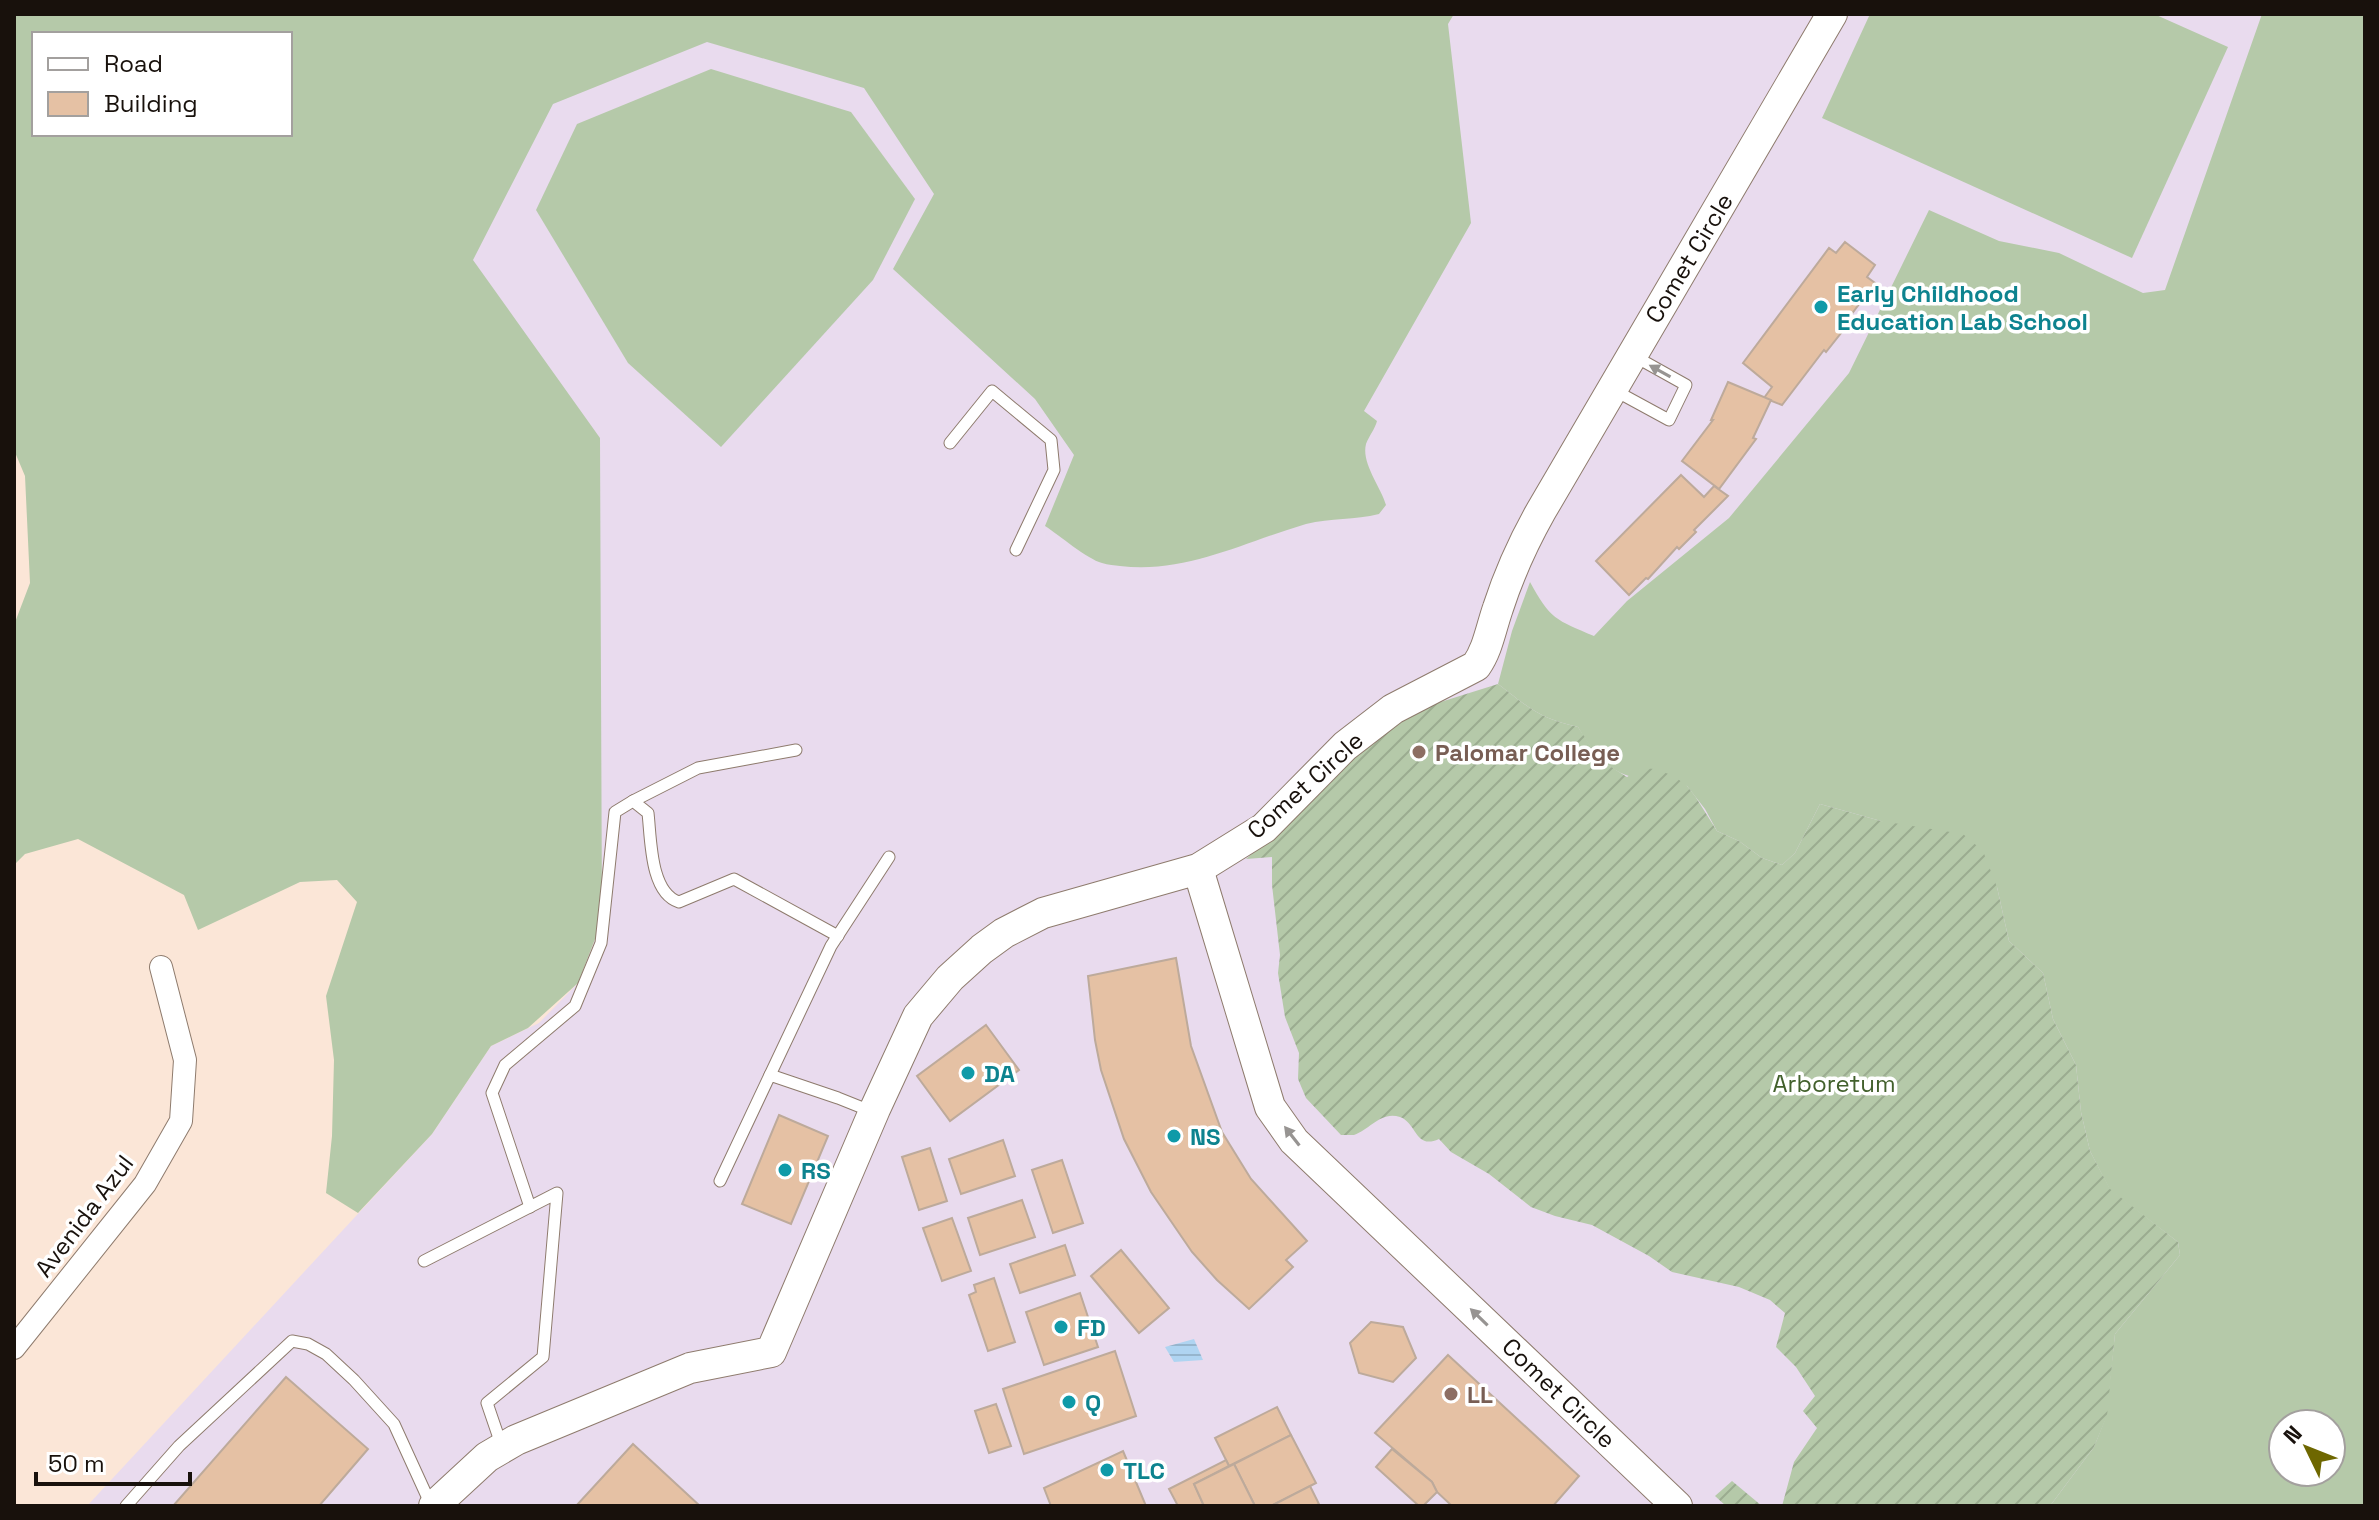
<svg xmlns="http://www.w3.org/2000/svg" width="2379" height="1520" font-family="'Space Grotesk',sans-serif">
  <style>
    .education { fill: #e9dbee; fill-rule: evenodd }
    .grass { fill: #b5c9a9; fill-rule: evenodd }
    .garden { fill: url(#garden-furrows) }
    .water { fill: url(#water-rules) }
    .building { fill: #e5c1a4; stroke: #bdaa9b; stroke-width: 2 }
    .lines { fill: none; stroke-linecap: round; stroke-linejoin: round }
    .lane-casing { stroke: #8e7b6d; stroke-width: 13 }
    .street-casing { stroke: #8e7b6d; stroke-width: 24 }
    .secondary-casing { stroke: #8e7b6d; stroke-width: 32 }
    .lane { stroke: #fff; stroke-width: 11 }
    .street { stroke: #fff; stroke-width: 22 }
    .secondary { stroke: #fff; stroke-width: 30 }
    .oneway { fill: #979492 }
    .culture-dot { fill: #0f9aa8; stroke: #fff; stroke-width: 3 }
    .education-dot { fill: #8d6e63; stroke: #fff; stroke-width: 3 }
    .labels { text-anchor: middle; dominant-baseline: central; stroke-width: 7; stroke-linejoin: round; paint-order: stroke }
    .street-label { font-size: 24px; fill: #18110c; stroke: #fff }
    .culture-label { font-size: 24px; font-weight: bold; fill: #0d838f; stroke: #fff; text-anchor: start }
    .education-label { font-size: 24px; font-weight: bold; fill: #785e54; stroke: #fff; text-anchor: start }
    .park-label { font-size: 24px; fill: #42602c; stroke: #fff }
  </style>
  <defs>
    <pattern id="garden-furrows" width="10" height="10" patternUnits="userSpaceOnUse" patternTransform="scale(2)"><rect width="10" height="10" fill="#b5c9a9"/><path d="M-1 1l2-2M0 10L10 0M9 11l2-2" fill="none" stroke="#9bac90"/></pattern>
    <pattern id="water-rules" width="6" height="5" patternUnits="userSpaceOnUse" patternTransform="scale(2)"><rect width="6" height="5" fill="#afd4f1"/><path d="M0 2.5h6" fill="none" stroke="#96b5cd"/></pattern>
  </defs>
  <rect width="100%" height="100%" fill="#fbe6d7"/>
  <path class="education" d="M14,14H2365V1506H87L432,1134L491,1046L539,1023L578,983L602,921L14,326ZM34,34H290V134H34ZM2283,1424H2331V1472H2283Z"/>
  <g class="grass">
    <path d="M14,14H1454L1448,24L1471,223L1364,411L1377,421C1375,429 1369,436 1366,444C1361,463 1381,487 1386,505L1379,514C1355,520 1331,518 1306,524C1244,542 1186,574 1120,566C1115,565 1108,565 1102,563C1087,559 1059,535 1045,526L1074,455L1035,399L893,269L934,194L864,88L707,42L553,104L473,260L600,438L602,921L578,983L528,1028L491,1046L432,1134L358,1213L326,1193L332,1136L334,1060L326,996L357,902L337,880L300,882L198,930L184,895L78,839L25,854L14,865V625L30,583L25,476L14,450ZM34,34H290V134H34Z"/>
    <path d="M1870,14H2154L2228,47L2132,258L1822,118Z"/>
    <path d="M2262,14H2365V1506H2050L2094,1447L2106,1417L2115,1334L2180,1255L2178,1242L2110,1190L2090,1151L2081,1112L2076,1065L2053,1019L2043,973L2009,941L1997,887L1881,821L1820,804L1795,853L1782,865L1762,858L1739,841L1717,831L1705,809L1687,786C1630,778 1609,781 1578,727C1540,719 1528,707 1498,684L1512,631L1530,582C1550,619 1556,620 1594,636L1627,601L1729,518L1849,373L1929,210L1999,241L2059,253L2143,293L2165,290ZM2283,1424H2331V1472H2283Z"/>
    <path d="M711,69L851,112L915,199L873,280L721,447L628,363L536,210L577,124Z"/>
  </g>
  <g class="garden">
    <path d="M1498,684C1528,707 1540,719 1578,727L1600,760L1627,777L1641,768L1655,769L1674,776L1687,786L1695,796L1717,831L1739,841L1762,858L1782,865L1795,853L1820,804L1881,821L1963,834L1983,851L1997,887L2009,941L2043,973L2053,1019L2076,1065L2081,1112L2090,1151L2110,1189L2178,1242L2180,1255L2115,1334L2107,1416L2094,1447L2050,1506H1782L1794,1462L1817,1428L1803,1411L1815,1396L1796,1367L1776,1347L1785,1313L1770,1300L1739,1287L1672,1272L1649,1256L1592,1225L1555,1216L1531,1207L1489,1174L1451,1152L1439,1139C1415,1150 1417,1123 1400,1117C1380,1111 1370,1130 1354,1135C1353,1135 1342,1135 1341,1135L1306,1098L1298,1079L1299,1053L1285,1017L1278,973L1280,955L1272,885V857L1246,859L1300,811L1331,777L1397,722L1431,705Z"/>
    <path d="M1732,1481L1762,1506H1726L1715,1496Z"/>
  </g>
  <path class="water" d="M1194,1339L1203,1360L1174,1362L1165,1347Z"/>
  <g class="building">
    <path d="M1845,242L1875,265L1867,277L1875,283L1839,331L1841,333L1826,352L1824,350L1782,405L1764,398L1772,387L1743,363L1829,248L1836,253Z"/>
    <path d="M1728,382L1771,400L1753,438L1756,439L1719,489L1682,461L1713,420H1711Z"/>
    <path d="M1681,475L1704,497L1714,486L1728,496L1694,530L1696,532L1679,549L1677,547L1648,579L1646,578L1629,595L1596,561Z"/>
    <path d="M1176,958L1191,1046L1222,1132L1251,1179L1307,1241L1286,1260L1293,1267L1249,1309L1217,1280L1192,1252L1151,1192L1124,1139L1101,1070L1095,1040L1088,976Z"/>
    <path d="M986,1025L1019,1070L950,1121L917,1076Z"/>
    <path d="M779,1115L828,1136L791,1224L742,1204Z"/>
    <path d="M1003,1140L1015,1176L961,1194L949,1159Z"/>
    <path d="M930,1148L947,1201L919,1210L902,1157Z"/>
    <path d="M1062,1160L1083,1223L1053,1233L1032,1170Z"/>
    <path d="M1022,1200L1035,1237L980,1255L968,1218Z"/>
    <path d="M952,1218L971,1271L942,1281L923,1228Z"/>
    <path d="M1065,1245L1075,1275L1020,1293L1010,1264Z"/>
    <path d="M1121,1250L1169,1308L1139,1333L1091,1276Z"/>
    <path d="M994,1278L1015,1342L988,1351L969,1295L976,1292L974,1285Z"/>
    <path d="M1080,1293L1098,1347L1044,1365L1026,1312Z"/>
    <path d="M1371,1322L1403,1327L1416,1358L1393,1382L1359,1373L1350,1343Z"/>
    <path d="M1115,1351L1136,1416L1024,1454L1003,1389Z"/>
    <path d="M1448,1355L1579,1476L1553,1506H1452L1437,1492L1432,1482L1375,1433Z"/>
    <path d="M286,1377L368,1449L319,1506H173Z"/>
    <path d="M996,1404L1011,1446L989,1453L975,1411Z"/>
    <path d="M1277,1407L1291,1435L1229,1466L1215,1438Z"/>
    <path d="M1291,1435L1316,1483L1271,1506H1255L1234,1464Z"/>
    <path d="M633,1444L700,1506H576Z"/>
    <path d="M1392,1449L1432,1482L1437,1492L1423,1506H1419L1376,1467Z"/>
    <path d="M1123,1451L1146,1506H1051L1044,1488Z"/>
    <path d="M1226,1460L1229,1466L1194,1484L1204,1506H1178L1169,1489Z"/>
    <path d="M1234,1464L1255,1506H1204L1194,1484Z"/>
    <path d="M1310,1486L1319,1504L1315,1506H1271Z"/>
  </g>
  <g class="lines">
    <g class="lane-casing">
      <g id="lane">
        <path d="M1612,389L1669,420L1686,385L1634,356"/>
        <path d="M950,443L992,391L1051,440L1054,470L1016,550"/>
        <path d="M633,801L698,768L796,750"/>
        <path d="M770,1075L831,946L889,857"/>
        <path d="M720,1181L770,1075L838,1098L873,1112"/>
        <path d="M530,1207L492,1093L505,1065L575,1006L601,943L615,812L633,801L648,813C651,839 650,893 679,902L734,879L838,936"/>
        <path d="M424,1261L557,1193L543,1357L487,1403L502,1447"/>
        <path d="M126,1506L179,1446L292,1341L308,1344L326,1354L354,1380L394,1424L431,1505"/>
      </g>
    </g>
    <g class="street-casing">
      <path id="street" d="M14,1348L145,1184L181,1121L185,1060L161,967"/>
    </g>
    <g class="secondary-casing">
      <g id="secondary">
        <path d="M1198,869L1270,1107L1294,1141L1677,1506"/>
        <path d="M434,1506L487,1457L516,1440L690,1368L771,1352L875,1109L918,1016L950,978L982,949L1004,933L1043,913L1198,869L1264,828L1345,746L1393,709L1476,666C1488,649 1491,628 1498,608C1509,574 1523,543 1541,511L1832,14"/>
      </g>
    </g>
    <use href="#lane" class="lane"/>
    <use href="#street" class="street"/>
    <use href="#secondary" class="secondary"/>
  </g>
  <defs><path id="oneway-solid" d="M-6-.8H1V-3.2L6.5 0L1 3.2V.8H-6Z" transform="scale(2)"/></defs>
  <g class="oneway">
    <use href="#oneway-solid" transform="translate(1660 371) rotate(-151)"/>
    <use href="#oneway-solid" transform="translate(1292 1136) rotate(-128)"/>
    <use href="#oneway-solid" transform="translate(1479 1317) rotate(-136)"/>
  </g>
  <g class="culture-dot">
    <circle cx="1821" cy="307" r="8"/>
    <circle cx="968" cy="1073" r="8"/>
    <circle cx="1174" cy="1136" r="8"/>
    <circle cx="785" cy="1170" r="8"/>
    <circle cx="1061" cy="1327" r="8"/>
    <circle cx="1069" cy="1402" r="8"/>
    <circle cx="1107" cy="1470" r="8"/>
  </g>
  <g class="education-dot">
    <circle cx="1419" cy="752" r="8"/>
    <circle cx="1451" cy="1394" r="8"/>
  </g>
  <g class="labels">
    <g class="street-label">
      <text transform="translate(1689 258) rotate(-59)">Comet Circle</text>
      <text transform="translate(1305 785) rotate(-42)">Comet Circle</text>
      <text transform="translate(84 1216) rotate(-53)">Avenida Azul</text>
      <text transform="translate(1559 1393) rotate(44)">Comet Circle</text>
    </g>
    <g class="culture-label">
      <text x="1837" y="293">Early Childhood<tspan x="1837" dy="28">Education Lab School</tspan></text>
      <text x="984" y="1073">DA</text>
      <text x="1190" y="1136">NS</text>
      <text x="801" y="1170">RS</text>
      <text x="1077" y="1327">FD</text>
      <text x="1085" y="1402">Q</text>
      <text x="1123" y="1470">TLC</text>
    </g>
    <g class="education-label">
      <text x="1435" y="752">Palomar College</text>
      <text x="1467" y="1394">LL</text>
    </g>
    <g class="park-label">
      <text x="1834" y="1083">Arboretum</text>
    </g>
  </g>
  <rect width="2379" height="1520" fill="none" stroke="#18110c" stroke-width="32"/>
  <rect x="32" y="32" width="260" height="104" fill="#ffffff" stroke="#a3a09e" stroke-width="2"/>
  <rect x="48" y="58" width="40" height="12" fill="#ffffff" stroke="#a3a09e" stroke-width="2"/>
  <text x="104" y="72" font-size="24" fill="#18110c">Road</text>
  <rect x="48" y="92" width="40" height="24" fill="#e5c1a4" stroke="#a3a09e" stroke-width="2"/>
  <text x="104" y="112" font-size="24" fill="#18110c">Building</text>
  <g transform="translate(2307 1448) rotate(313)"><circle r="38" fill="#ffffff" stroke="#a3a09e" stroke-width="2"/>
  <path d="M0-6L14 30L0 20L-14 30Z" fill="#6e6700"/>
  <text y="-12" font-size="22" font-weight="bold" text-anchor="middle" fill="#18110c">N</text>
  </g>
  <path d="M36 1472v12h154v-12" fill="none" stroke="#18110c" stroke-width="4"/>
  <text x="48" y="1472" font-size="24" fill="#18110c" stroke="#ffffff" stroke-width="6" paint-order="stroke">50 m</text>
</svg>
